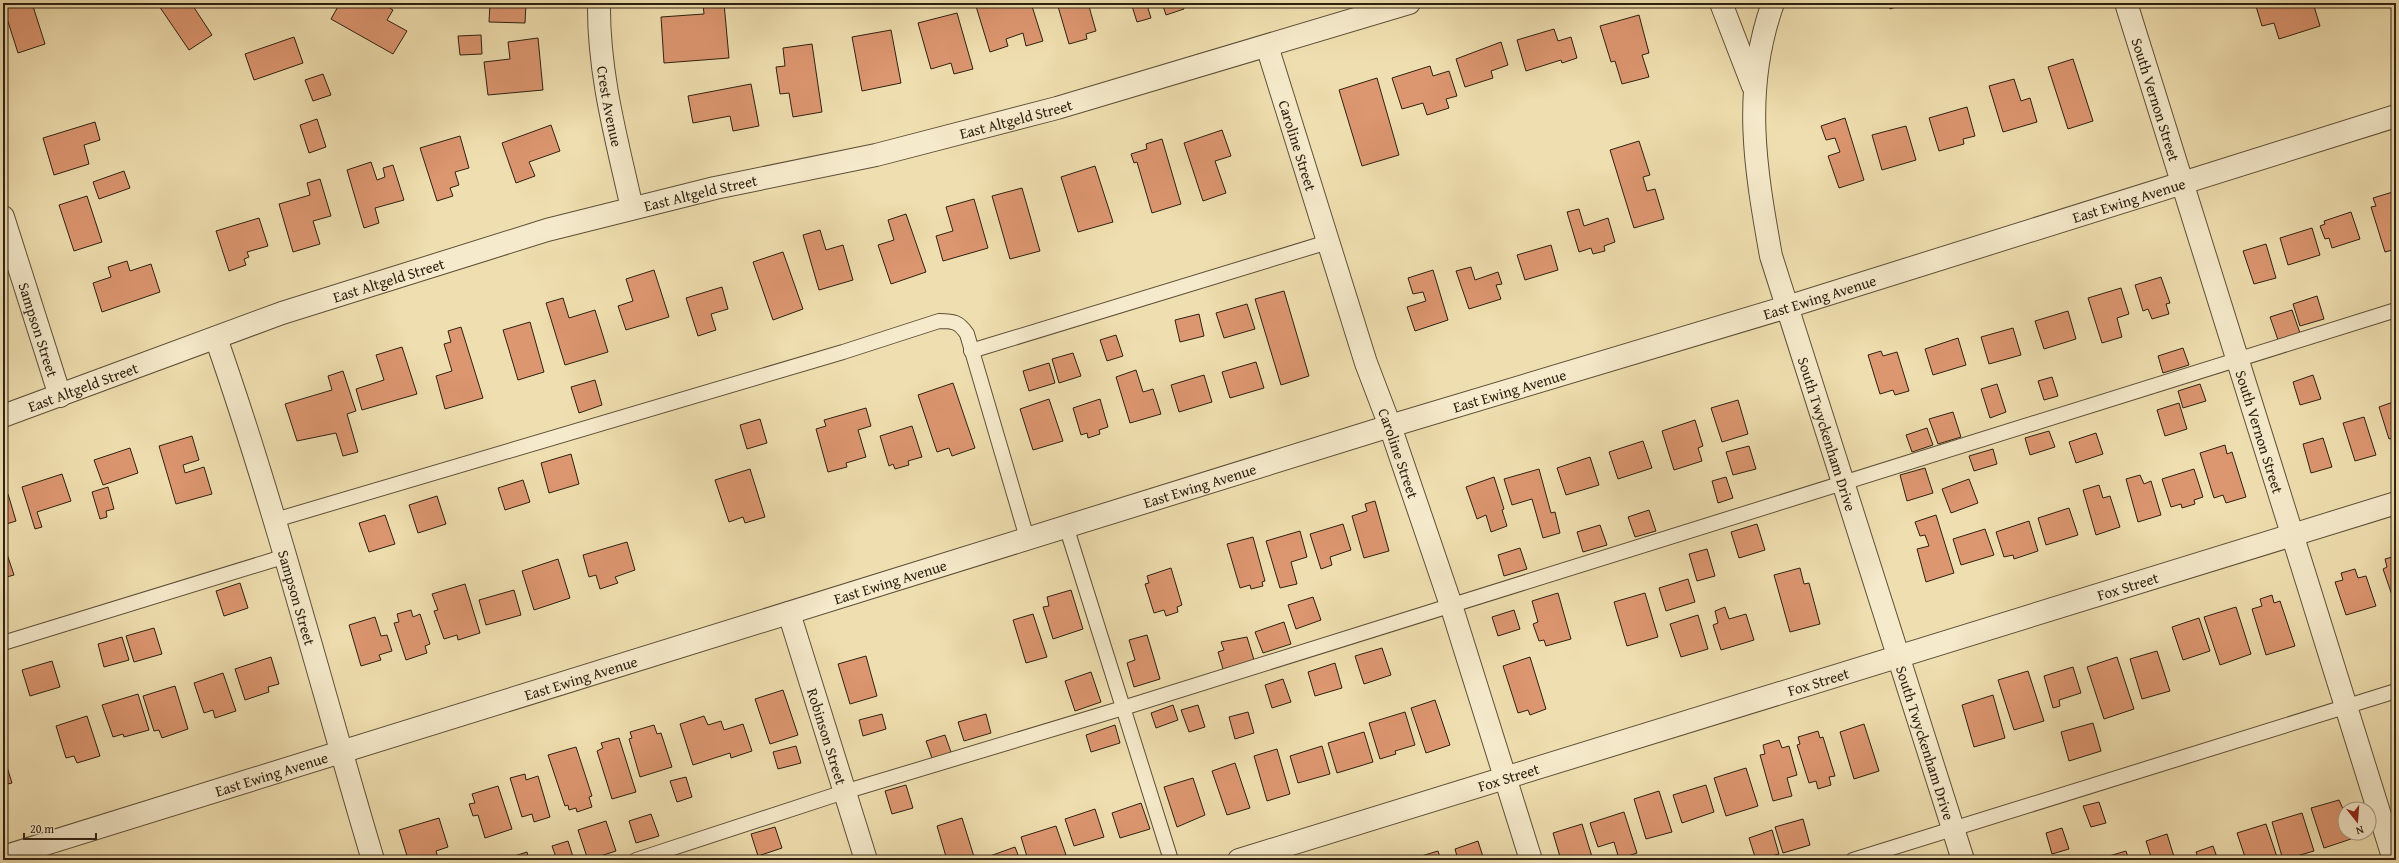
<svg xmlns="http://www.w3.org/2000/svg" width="2399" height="863" font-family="'Gentium Book Plus',serif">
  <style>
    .building { fill: #dc9670; stroke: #2e2111 }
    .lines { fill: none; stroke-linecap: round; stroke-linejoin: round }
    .service-casing { stroke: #5e5038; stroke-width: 16 }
    .minor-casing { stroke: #5e5038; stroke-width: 24 }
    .tertiary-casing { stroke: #5e5038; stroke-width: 24 }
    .service { stroke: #f5eacb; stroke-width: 14 }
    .minor { stroke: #f5eacb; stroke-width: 22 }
    .tertiary { stroke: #f5eacb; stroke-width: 22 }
    .labels { text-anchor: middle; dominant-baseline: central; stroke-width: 3; stroke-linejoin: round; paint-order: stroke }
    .street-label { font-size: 15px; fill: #2e2111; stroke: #f5eacb }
  </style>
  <rect width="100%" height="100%" fill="#efdeaf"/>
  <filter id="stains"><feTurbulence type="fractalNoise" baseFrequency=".005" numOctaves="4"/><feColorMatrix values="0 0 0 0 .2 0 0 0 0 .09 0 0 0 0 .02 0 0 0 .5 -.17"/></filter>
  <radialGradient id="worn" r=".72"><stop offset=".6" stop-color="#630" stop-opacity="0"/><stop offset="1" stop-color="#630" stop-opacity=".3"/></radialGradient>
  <g class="building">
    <path d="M12,3H32L45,44L18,53L3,6Z"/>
    <path d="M157,3H191L212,35L189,50Z"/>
    <path d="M340,3H361L370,8L373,3H381L393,10L387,20L407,31L393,54L331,19Z"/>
    <path d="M490,3H535L526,4L525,23L489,22Z"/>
    <path d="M703,3H724L729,58L664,63L661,17L704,14Z"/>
    <path d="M975,3H1031L1043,41L1026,46L1023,33L1006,39L1008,46L990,52Z"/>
    <path d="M1057,3H1088L1096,31L1086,34L1087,39L1069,44Z"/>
    <path d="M1131,3H1154L1147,5L1151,18L1137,22Z"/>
    <path d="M1162,3H1182L1184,9L1166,15Z"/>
    <path d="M1888,3H1908L1890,9Z"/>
    <path d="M2255,3H2313L2320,26L2279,39L2274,23L2262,26Z"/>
    <path d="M957,13L973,69L954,74L951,63L931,69L918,23Z"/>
    <path d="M1639,15L1649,53L1642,55L1649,77L1622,84L1615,61L1611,62L1600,26Z"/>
    <path d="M1554,29L1558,41L1571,37L1577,58L1562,63L1561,60L1526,71L1517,40Z"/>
    <path d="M891,30L901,83L862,91L852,37Z"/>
    <path d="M481,35L482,54L460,55L458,36Z"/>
    <path d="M294,37L303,63L254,80L245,54Z"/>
    <path d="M538,38L543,90L488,95L484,62L510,59L508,42Z"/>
    <path d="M1501,42L1508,65L1491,71L1493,78L1465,87L1456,59Z"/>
    <path d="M812,44L822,112L793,117L789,93L780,94L776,67L785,66L783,48Z"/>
    <path d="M2073,59L2093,121L2068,129L2048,67Z"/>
    <path d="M1430,66L1433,76L1449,71L1457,96L1446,99L1449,108L1427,115L1423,103L1402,109L1392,78Z"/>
    <path d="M323,74L331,95L313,101L305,80Z"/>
    <path d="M1377,78L1399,155L1362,166L1339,90Z"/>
    <path d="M2014,79L2021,101L2030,98L2037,122L2003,132L1989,86Z"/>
    <path d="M751,84L759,126L733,131L730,116L693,123L688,96Z"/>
    <path d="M1967,107L1975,136L1963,139L1964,144L1939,151L1929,118Z"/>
    <path d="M1845,118L1864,180L1839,188L1828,156L1840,152L1835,138L1826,140L1821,126Z"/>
    <path d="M317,119L326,147L309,153L300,125Z"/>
    <path d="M95,122L100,140L84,145L89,164L54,175L43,138Z"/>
    <path d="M551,125L560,151L529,162L535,176L516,183L502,143Z"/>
    <path d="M1906,126L1916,160L1882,170L1872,135Z"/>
    <path d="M1222,130L1231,156L1215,161L1226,193L1203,201L1184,143Z"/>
    <path d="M460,136L469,168L455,172L459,185L450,188L453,196L437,201L420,148Z"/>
    <path d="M1162,139L1181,204L1152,213L1137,162L1134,163L1131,154L1147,149L1146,144Z"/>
    <path d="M1639,141L1650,175L1643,177L1647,191L1655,189L1664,219L1634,228L1610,150Z"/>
    <path d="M371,162L377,180L385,177L383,168L393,165L404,200L375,208L379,223L364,228L347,170Z"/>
    <path d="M1095,166L1113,222L1078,232L1061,177Z"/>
    <path d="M124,171L130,188L99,199L93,182Z"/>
    <path d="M320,179L331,216L313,221L320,244L293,252L279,204L310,195L307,183Z"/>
    <path d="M1022,188L1040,251L1010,259L992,196Z"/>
    <path d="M2396,191V249L2385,252L2371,207L2376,206L2373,198Z"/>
    <path d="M87,196L102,242L74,251L59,205Z"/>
    <path d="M974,199L988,248L943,261L936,236L953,231L946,207Z"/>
    <path d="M1579,209L1584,226L1608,218L1615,242L1604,246L1605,251L1593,254L1591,248L1579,252L1567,212Z"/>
    <path d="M2351,212L2360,239L2332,248L2329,238L2325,239L2320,226L2325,224L2324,221Z"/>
    <path d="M906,214L926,272L891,284L878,245L894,240L888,220Z"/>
    <path d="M259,218L268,246L247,252L249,257L244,259L246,265L229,271L216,231Z"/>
    <path d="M2312,228L2320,255L2288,265L2280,238Z"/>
    <path d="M820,230L826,250L843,245L853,280L819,290L803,235Z"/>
    <path d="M2266,244L2276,278L2254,284L2243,251Z"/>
    <path d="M1551,245L1558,270L1525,280L1517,255Z"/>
    <path d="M783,252L803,309L773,320L753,262Z"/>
    <path d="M127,261L130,271L151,264L160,292L102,312L93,283L111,277L108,267Z"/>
    <path d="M1471,267L1475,280L1498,272L1502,284L1496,285L1501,299L1469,309L1456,271Z"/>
    <path d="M654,270L669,317L626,330L618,306L633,301L626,279Z"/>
    <path d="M1433,270L1448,320L1415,331L1407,307L1426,301L1423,292L1413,294L1408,278Z"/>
    <path d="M2161,277L2170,303L2166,304L2169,314L2152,319L2148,309L2143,311L2135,285Z"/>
    <path d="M722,287L728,309L711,314L716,330L698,336L686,298Z"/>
    <path d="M2121,288L2129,314L2117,318L2122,337L2102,343L2088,298Z"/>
    <path d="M1284,291L1309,376L1281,385L1255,299Z"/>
    <path d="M2317,296L2324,319L2300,326L2293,304Z"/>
    <path d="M563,298L569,318L595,310L608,352L565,365L546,303Z"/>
    <path d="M1247,304L1255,329L1224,338L1216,313Z"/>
    <path d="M2292,310L2300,333L2278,340L2270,317Z"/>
    <path d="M2068,311L2076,339L2044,349L2035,321Z"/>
    <path d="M1199,314L1204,336L1180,342L1175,320Z"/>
    <path d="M530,322L544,372L518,380L503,330Z"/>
    <path d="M461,327L483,398L445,409L436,376L452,371L444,344L451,342L448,331Z"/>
    <path d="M2013,328L2021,355L1989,364L1981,337Z"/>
    <path d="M1116,335L1123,356L1107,361L1100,340Z"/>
    <path d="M1958,338L1966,365L1933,375L1925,349Z"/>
    <path d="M402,347L417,394L362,410L356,389L384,380L376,355Z"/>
    <path d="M2183,348L2189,365L2163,373L2158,356Z"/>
    <path d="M1881,351L1883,356L1897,352L1909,391L1895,395L1893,390L1880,394L1868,355Z"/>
    <path d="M1073,353L1081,376L1059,383L1052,359Z"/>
    <path d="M1256,362L1264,388L1230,398L1222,372Z"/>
    <path d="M1049,363L1055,383L1029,391L1023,371Z"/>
    <path d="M1136,370L1143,392L1153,389L1161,414L1130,423L1116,377Z"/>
    <path d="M343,371L356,411L347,414L358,452L343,456L336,433L297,441L285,404L332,390L328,376Z"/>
    <path d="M1204,375L1212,402L1179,412L1171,385Z"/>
    <path d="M2313,375L2321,399L2300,405L2293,382Z"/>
    <path d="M2052,377L2058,396L2044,400L2038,381Z"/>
    <path d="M595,380L602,405L579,413L571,387Z"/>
    <path d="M953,383L975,448L952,456L949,448L937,452L918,395Z"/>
    <path d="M1997,384L2006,412L1990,418L1981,389Z"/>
    <path d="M2200,384L2206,401L2183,408L2178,391Z"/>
    <path d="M1049,399L1063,441L1033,450L1020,409Z"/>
    <path d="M1100,399L1108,427L1099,430L1100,434L1088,438L1087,433L1081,435L1073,408Z"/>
    <path d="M1738,400L1748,434L1722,442L1711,408Z"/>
    <path d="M2396,401V437L2389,439L2379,407Z"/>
    <path d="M2179,403L2187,429L2165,436L2157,410Z"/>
    <path d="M866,408L871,426L858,430L866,457L846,463L847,467L828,472L816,429L826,426L824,420Z"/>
    <path d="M1953,412L1961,437L1938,444L1929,419Z"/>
    <path d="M2364,417L2376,455L2355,461L2343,423Z"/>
    <path d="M760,419L767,443L747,449L740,425Z"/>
    <path d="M1695,420L1703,446L1698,448L1702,461L1674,470L1662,431Z"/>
    <path d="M912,426L922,457L908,461L909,465L895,469L893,464L889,466L880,436Z"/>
    <path d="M1927,428L1933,445L1912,452L1906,435Z"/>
    <path d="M2049,431L2055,447L2030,455L2025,438Z"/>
    <path d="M2096,433L2103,454L2076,463L2069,442Z"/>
    <path d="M192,436L199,460L183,465L185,473L204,467L212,494L176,504L159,446Z"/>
    <path d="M2323,438L2332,467L2311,473L2303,444Z"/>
    <path d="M1643,441L1652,468L1618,479L1609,452Z"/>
    <path d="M2225,445L2227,454L2232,452L2246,497L2226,503L2223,495L2214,498L2200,453Z"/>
    <path d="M1749,446L1756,469L1733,475L1726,452Z"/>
    <path d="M130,448L138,473L103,485L94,460Z"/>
    <path d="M1993,449L1997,464L1974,471L1969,456Z"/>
    <path d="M571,454L579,484L549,493L541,463Z"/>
    <path d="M1590,457L1599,485L1566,495L1557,468Z"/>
    <path d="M1925,468L1933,493L1907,501L1900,475Z"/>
    <path d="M750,469L765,517L745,523L743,517L729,522L715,480Z"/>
    <path d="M1539,469L1551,513L1555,512L1560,533L1543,538L1532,499L1512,505L1504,479Z"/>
    <path d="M2194,469L2203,497L2194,500L2195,504L2182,508L2181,504L2171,507L2162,479Z"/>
    <path d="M62,474L71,501L37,512L42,527L35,529L22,487Z"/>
    <path d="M2140,475L2144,484L2151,481L2161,515L2138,522L2126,479Z"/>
    <path d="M1494,477L1504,509L1502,510L1507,526L1491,532L1486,515L1477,519L1466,487Z"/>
    <path d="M1726,477L1733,498L1718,503L1712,481Z"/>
    <path d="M1969,479L1978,503L1951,513L1942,489Z"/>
    <path d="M523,480L530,502L505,510L498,488Z"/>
    <path d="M2099,485L2103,498L2110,496L2120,527L2096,535L2083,490Z"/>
    <path d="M108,487L114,509L106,511L107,517L100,519L92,492Z"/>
    <path d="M8,494L16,521L3,525V495Z"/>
    <path d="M437,496L446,524L418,533L409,505Z"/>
    <path d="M1375,501L1389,551L1364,558L1352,516L1367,511L1365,504Z"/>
    <path d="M2069,508L2078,535L2046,545L2038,518Z"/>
    <path d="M1649,510L1656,531L1635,537L1628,517Z"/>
    <path d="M385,515L395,544L369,552L359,523Z"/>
    <path d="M1936,515L1954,573L1926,582L1917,549L1929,546L1925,535L1920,536L1915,522Z"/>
    <path d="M2029,521L2038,551L2014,559L2013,555L2004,557L1996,532Z"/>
    <path d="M1343,524L1351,550L1330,557L1332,565L1321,569L1310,534Z"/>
    <path d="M1757,524L1765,550L1739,558L1731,532Z"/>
    <path d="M1600,525L1607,545L1583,552L1577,532Z"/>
    <path d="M1985,529L1994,555L1961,565L1953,539Z"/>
    <path d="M1300,531L1307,557L1291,562L1297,584L1280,588L1266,541Z"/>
    <path d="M1253,537L1265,581L1262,582L1263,586L1251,589L1250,585L1240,588L1227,544Z"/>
    <path d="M3,542L14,575L3,578Z"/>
    <path d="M627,542L635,570L615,577L618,583L600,589L596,575L589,577L583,555Z"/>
    <path d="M1520,548L1527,569L1504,576L1498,555Z"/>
    <path d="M1707,549L1715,576L1697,581L1689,554Z"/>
    <path d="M2396,556V600L2394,601L2383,569L2387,567L2385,559Z"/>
    <path d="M558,559L570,598L534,610L522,571Z"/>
    <path d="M1171,568L1182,605L1177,607L1178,612L1166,616L1164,610L1154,613L1145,584L1149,583L1147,576Z"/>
    <path d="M1800,568L1804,584L1809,583L1820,624L1790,632L1774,575Z"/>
    <path d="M2355,569L2358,578L2366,576L2376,606L2346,615L2335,582L2343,580L2341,573Z"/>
    <path d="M1688,579L1695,602L1666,611L1659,588Z"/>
    <path d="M240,583L248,608L224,616L216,591Z"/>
    <path d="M465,584L480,633L458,640L457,635L444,639L434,611L438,610L432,594Z"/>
    <path d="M514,590L521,615L486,625L479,600Z"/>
    <path d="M1071,590L1083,629L1053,639L1043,607L1049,606L1047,597Z"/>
    <path d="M1558,593L1571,639L1546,646L1544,640L1539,641L1533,624L1538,622L1532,601Z"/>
    <path d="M1645,593L1658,637L1627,646L1614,602Z"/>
    <path d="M2272,595L2274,603L2280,601L2295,646L2266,655L2252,609L2262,606L2260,599Z"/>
    <path d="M1313,597L1321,620L1296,629L1288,605Z"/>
    <path d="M1725,607L1729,619L1746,614L1754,640L1721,650L1713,625L1718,623L1715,611Z"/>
    <path d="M2236,607L2251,654L2220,665L2204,617Z"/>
    <path d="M411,610L413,617L420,614L430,644L425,646L427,653L406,660L394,623L399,622L397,614Z"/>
    <path d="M1514,610L1520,629L1498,636L1492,617Z"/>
    <path d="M1033,614L1047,657L1026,663L1013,620Z"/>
    <path d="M1698,615L1708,649L1681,657L1670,624Z"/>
    <path d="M375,617L381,636L387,635L392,651L379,655L381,660L361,666L349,625Z"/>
    <path d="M2199,618L2210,651L2183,660L2172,627Z"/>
    <path d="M1284,622L1291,644L1263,653L1255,632Z"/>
    <path d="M154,628L162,654L134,662L126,636Z"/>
    <path d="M1147,635L1160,679L1134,687L1127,663L1135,660L1129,640Z"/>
    <path d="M122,637L129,660L104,667L98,644Z"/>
    <path d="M1247,637L1254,660L1223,669L1218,652L1224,650L1221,642Z"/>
    <path d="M1382,648L1391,675L1364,684L1355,656Z"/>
    <path d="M2157,651L2170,691L2142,699L2130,659Z"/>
    <path d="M866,656L877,696L850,704L838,664Z"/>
    <path d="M271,657L279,684L268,687L269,692L245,700L235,669Z"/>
    <path d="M1530,657L1546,709L1530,715L1528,710L1518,713L1503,666Z"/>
    <path d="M2117,657L2134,709L2104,719L2087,667Z"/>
    <path d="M52,661L60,687L30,696L22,670Z"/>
    <path d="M1335,663L1342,688L1315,696L1308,672Z"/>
    <path d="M2073,667L2081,693L2059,700L2060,706L2053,708L2044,676Z"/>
    <path d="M2028,671L2044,721L2014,730L1998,680Z"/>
    <path d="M1091,672L1101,702L1075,711L1065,681Z"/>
    <path d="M223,673L236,711L215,718L213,710L204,713L194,683Z"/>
    <path d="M1283,679L1291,702L1272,708L1265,685Z"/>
    <path d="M175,686L188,729L162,738L159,730L154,731L143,696Z"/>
    <path d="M783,690L798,735L770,744L755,699Z"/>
    <path d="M138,694L149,730L124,737L123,734L113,737L102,705Z"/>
    <path d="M1993,695L2005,738L1974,747L1962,705Z"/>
    <path d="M1435,700L1450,745L1426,753L1411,708Z"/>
    <path d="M1173,705L1178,720L1156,728L1151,713Z"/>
    <path d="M1198,705L1205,727L1189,732L1181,710Z"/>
    <path d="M1248,712L1254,733L1235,739L1229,717Z"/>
    <path d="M1405,712L1415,745L1395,751L1396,754L1380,759L1369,723Z"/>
    <path d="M882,714L886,729L863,736L859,720Z"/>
    <path d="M986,714L991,733L964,741L958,722Z"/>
    <path d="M87,716L100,756L77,763L74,756L66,758L56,726Z"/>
    <path d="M704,716L708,725L721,721L724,730L743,724L752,751L731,758L730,753L693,765L680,724Z"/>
    <path d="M2093,723L2101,751L2069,761L2061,732Z"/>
    <path d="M1864,724L1879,771L1854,779L1840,732Z"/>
    <path d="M654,725L657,734L661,733L672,767L640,777L629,739L632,738L630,732Z"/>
    <path d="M1115,725L1120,743L1091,752L1086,735Z"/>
    <path d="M1818,731L1820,738L1823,737L1835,776L1829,777L1831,785L1818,789L1816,781L1809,783L1797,745L1800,744L1798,737Z"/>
    <path d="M1364,732L1373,762L1337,773L1328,743Z"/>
    <path d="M945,735L952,755L933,761L926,741Z"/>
    <path d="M619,738L636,792L612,799L597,751L603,748L601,743Z"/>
    <path d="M1779,740L1782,748L1789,746L1797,775L1787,778L1792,796L1773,801L1760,755L1765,754L1763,745Z"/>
    <path d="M796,746L801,763L778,769L773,752Z"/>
    <path d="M1322,746L1330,774L1298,783L1290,756Z"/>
    <path d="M576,747L592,796L589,797L592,807L577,812L576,808L569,810L568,805L565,806L548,755Z"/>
    <path d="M1277,749L1290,794L1267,801L1254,756Z"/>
    <path d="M3,754L12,783L3,785Z"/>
    <path d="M1235,763L1250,808L1227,815L1212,771Z"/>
    <path d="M1746,768L1758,806L1726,816L1714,778Z"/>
    <path d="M525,774L526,780L538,776L550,817L534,822L532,814L522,817L510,778Z"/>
    <path d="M686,777L692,797L677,802L670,781Z"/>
    <path d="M1193,778L1205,815L1177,827L1164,787Z"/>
    <path d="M906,785L913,808L892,814L885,791Z"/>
    <path d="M1706,785L1714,812L1682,823L1673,795Z"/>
    <path d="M498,786L512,829L485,838L478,815L473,816L469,804L475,803L472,794Z"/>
    <path d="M1659,791L1672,832L1646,839L1634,799Z"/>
    <path d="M2339,800L2345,813V833H2349L2351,839L2324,848L2311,808Z"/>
    <path d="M2099,802L2106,823L2091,827L2083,806Z"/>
    <path d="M1141,803L1150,829L1120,838L1112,813Z"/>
    <path d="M1095,809L1104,837L1074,846L1065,819Z"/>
    <path d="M1624,812L1637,853L1619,859L1614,842L1598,847L1590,823Z"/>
    <path d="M2302,813L2314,851L2283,860L2272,822Z"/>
    <path d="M651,814L659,836L636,843L629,821Z"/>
    <path d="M439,818L448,847L436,851L438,858L419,860L418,856L408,859L399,830Z"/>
    <path d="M962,818L975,860H947L937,826Z"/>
    <path d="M1803,819L1810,845L1783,853L1775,827Z"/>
    <path d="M606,821L616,851L588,860L578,830Z"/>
    <path d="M1582,824L1593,860H1561L1553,833Z"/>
    <path d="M2266,824L2278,860H2246L2237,833Z"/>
    <path d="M1056,826L1067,858L1028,860L1021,837Z"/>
    <path d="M775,827L782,848L758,856L751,834Z"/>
    <path d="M2062,828L2069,849L2052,854L2046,833Z"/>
    <path d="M1772,830L1779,854L1756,860L1749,838Z"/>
    <path d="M2167,834L2175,860H2152L2146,841Z"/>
    <path d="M568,841L574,860H557L552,846Z"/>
    <path d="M1478,841L1484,860H1458L1455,849Z"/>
    <path d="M2213,846L2218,860H2199L2196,852Z"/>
    <path d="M1015,847L1020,860H992L990,856Z"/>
    <path d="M1438,851L1441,860H1445H1419L1418,857Z"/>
    <path d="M2126,851L2129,860H2111L2109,856Z"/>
    <path d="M527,852L529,860H508V858Z"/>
  </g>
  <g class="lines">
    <g class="service-casing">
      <g id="service">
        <path d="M971,351L1328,242"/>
        <path d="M275,520L843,352L939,321C954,321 959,322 967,334L1027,538"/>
        <path d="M1066,526L1171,860"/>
        <path d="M3,643L286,556"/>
        <path d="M636,860L844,792L1123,708L2396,310"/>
        <path d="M1853,860L2396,691"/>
      </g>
    </g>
    <g class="minor-casing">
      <g id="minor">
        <path id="s1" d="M599,3C598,73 617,141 632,208"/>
        <path d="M1721,3L1753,86"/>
        <path id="s2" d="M2126,3L2394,860"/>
        <path id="s3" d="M1267,46L1366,363L1390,426L1451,605L1531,860"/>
        <path id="s4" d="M3,217L60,396"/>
        <path id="s5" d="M216,338C276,510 321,686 373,860"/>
        <path id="s6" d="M3,416L282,313L547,230L715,188L876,155L1057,108L1409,3"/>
        <path id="s7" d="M789,613L866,860"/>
        <path id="s8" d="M1239,860L2396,503"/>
      </g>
    </g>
    <g class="tertiary-casing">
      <g id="tertiary">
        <path id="s9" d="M1773,3C1742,90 1755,167 1771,256L1963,860"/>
        <path id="s10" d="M3,857L1390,426L1787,307L2396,116"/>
      </g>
    </g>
    <use href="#service" class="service"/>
    <use href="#minor" class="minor"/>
    <use href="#tertiary" class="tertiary"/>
  </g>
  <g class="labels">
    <g class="street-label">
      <text stroke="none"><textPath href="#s2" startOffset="101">South Vernon Street</textPath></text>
      <text stroke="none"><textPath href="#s1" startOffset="104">Crest Avenue</textPath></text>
      <text stroke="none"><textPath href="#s6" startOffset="1057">East Altgeld Street</textPath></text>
      <text stroke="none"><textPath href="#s3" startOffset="104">Caroline Street</textPath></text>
      <text stroke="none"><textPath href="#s6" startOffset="733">East Altgeld Street</textPath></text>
      <text stroke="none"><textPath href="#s10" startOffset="2225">East Ewing Avenue</textPath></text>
      <text stroke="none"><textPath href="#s6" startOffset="409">East Altgeld Street</textPath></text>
      <text stroke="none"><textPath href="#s10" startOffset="1901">East Ewing Avenue</textPath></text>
      <text stroke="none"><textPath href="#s4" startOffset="118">Sampson Street</textPath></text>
      <text stroke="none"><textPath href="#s6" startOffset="85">East Altgeld Street</textPath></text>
      <text stroke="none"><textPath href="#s10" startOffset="1577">East Ewing Avenue</textPath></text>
      <text stroke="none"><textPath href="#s2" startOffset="449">South Vernon Street</textPath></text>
      <text stroke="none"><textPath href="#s9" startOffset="443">South Twyckenham Drive</textPath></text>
      <text stroke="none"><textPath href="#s3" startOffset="428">Caroline Street</textPath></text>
      <text stroke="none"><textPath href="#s10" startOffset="1253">East Ewing Avenue</textPath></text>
      <text stroke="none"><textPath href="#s10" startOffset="929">East Ewing Avenue</textPath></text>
      <text stroke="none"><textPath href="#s8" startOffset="930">Fox Street</textPath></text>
      <text stroke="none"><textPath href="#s5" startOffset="272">Sampson Street</textPath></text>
      <text stroke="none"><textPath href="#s10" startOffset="605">East Ewing Avenue</textPath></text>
      <text stroke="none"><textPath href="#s8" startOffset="606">Fox Street</textPath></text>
      <text stroke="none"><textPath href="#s7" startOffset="129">Robinson Street</textPath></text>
      <text stroke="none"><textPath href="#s9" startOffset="767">South Twyckenham Drive</textPath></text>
      <text stroke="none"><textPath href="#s10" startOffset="281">East Ewing Avenue</textPath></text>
      <text stroke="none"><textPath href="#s8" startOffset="282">Fox Street</textPath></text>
    </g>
  </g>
  <rect width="2399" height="863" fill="none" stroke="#efdeaf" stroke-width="16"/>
  <rect x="4" y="4" width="2391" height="855" fill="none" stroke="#2e2111" stroke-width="2"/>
  <rect x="8" y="8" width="2383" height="847" fill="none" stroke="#2e2111"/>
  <g transform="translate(2357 821) rotate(163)"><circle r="19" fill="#f5eacb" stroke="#a59a81"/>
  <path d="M0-3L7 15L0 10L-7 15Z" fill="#8f2418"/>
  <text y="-6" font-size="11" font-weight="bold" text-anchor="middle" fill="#2e2111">N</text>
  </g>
  <path d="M24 833v6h72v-6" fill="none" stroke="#2e2111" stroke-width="2"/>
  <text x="30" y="833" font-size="12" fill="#2e2111" stroke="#f5eacb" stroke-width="3" paint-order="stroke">20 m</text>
  <rect width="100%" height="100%" filter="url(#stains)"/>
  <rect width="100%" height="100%" fill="url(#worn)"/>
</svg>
